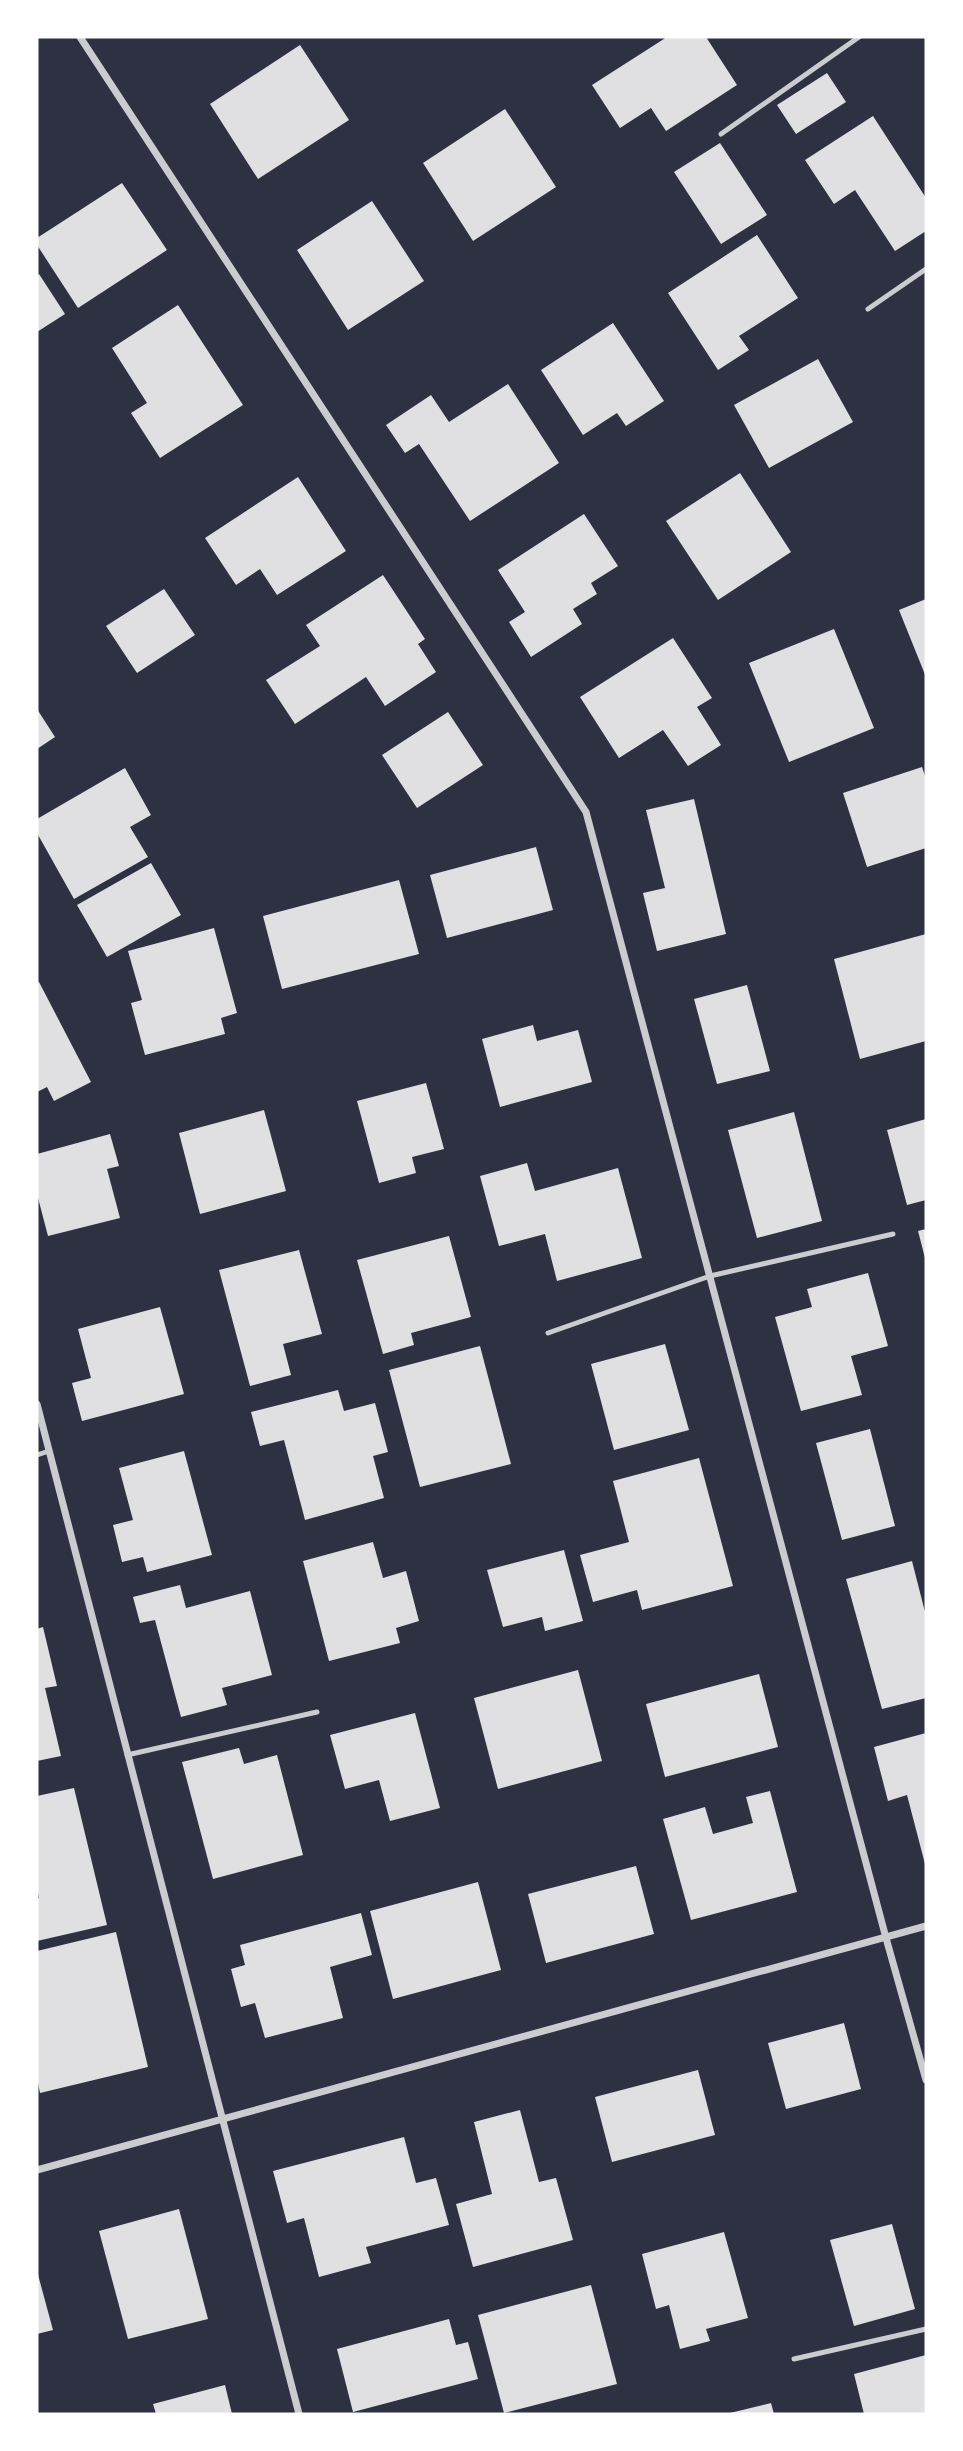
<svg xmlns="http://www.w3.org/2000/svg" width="963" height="2451" font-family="'Open Sans',sans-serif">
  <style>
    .building { fill: #e0e0e3 }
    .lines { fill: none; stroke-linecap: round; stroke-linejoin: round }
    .service { stroke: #caccd0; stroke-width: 5 }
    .minor { stroke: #caccd0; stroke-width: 7 }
  </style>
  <rect width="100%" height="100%" fill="#2d3142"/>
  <g class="building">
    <path d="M667,37H706L737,85L666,131L651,108L620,128L592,85Z"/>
    <path d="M300,45L349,120L258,179L210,104Z"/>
    <path d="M827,73L846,102L796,134L777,105Z"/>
    <path d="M505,109L556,187L473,241L423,163Z"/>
    <path d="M873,116L926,198V231L895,251L855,190L834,204L805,160Z"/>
    <path d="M720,143L767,215L721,244L674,172Z"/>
    <path d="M122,183L167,250L78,308L37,245V238Z"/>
    <path d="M372,201L424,281L348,330L297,250Z"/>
    <path d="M757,235L798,298L739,336L749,350L718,370L668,293Z"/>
    <path d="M39,274L65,314L37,332V276Z"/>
    <path d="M178,305L243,405L160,458L131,413L147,403L112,348Z"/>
    <path d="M613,323L664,401L626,426L617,413L583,435L541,370Z"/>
    <path d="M818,359L853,422L769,468L734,405Z"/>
    <path d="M508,384L559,463L470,521L419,444L405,453L386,425L431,395L449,422Z"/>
    <path d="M740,473L791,552L718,600L666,521Z"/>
    <path d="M298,477L346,551L277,595L260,569L236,585L205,538Z"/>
    <path d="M584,514L618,566L591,583L597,594L573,609L582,624L531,657L509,622L525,612L498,570Z"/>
    <path d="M383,575L425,639L418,644L436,672L385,706L366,677L295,724L266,680L320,646L306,625Z"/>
    <path d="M164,589L195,635L137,673L106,626Z"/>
    <path d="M926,599V677L899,610Z"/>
    <path d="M834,629L874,728L789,762L749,663Z"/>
    <path d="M673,638L712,698L697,707L721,745L688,766L663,730L619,758L580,697Z"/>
    <path d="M37,709L55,737L37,749Z"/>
    <path d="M448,712L483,765L417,808L382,755Z"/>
    <path d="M922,767L926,779V848L867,867L843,793Z"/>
    <path d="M125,768L151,815L130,827L148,857L74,899L37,833V819Z"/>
    <path d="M694,799L726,934L657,951L643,893L665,888L646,810Z"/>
    <path d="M536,847L553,910L447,938L430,875Z"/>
    <path d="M151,863L181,915L107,957L77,905Z"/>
    <path d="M399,880L419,954L282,989L263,916Z"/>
    <path d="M214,928L237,1013L221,1018L225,1034L145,1055L131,1003L142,1000L128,951Z"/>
    <path d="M926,934V1041L860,1059L834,959Z"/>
    <path d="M39,982L91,1082L54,1101L47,1087L37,1092V983Z"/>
    <path d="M747,985L770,1071L717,1084L694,999Z"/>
    <path d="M533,1025L537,1041L578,1030L592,1082L500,1107L482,1039Z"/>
    <path d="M426,1083L444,1149L412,1157L416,1173L379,1183L357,1101Z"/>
    <path d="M264,1110L286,1191L200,1214L179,1133Z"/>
    <path d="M794,1112L822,1221L757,1238L728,1130Z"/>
    <path d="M926,1119V1200L907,1205L887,1130Z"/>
    <path d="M110,1134L119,1166L107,1169L120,1218L48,1236L37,1194V1154Z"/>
    <path d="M527,1163L535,1191L618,1168L642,1258L557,1281L545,1234L499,1246L480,1176Z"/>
    <path d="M926,1229V1257L925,1258L918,1231Z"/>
    <path d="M449,1236L471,1317L411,1333L414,1345L383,1354L357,1260Z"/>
    <path d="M299,1250L322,1334L283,1344L291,1375L250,1386L219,1270Z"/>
    <path d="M868,1273L888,1346L851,1356L862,1395L801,1411L775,1317L812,1307L807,1289Z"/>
    <path d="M160,1307L184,1394L82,1421L72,1383L91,1378L78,1329Z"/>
    <path d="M665,1344L689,1430L614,1450L591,1364Z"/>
    <path d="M480,1346L511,1464L420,1487L389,1370Z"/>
    <path d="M338,1390L344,1411L375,1403L388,1452L373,1456L384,1498L305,1520L284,1440L260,1446L251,1412Z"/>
    <path d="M870,1429L895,1526L842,1540L816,1443Z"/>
    <path d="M184,1451L212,1555L147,1572L143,1557L122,1562L113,1525L133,1520L119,1468Z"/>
    <path d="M699,1458L733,1586L642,1610L637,1590L593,1602L580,1555L629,1542L613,1481Z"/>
    <path d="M373,1542L383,1578L406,1571L419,1621L396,1628L400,1643L329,1661L303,1561Z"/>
    <path d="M564,1550L583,1621L545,1631L542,1617L503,1627L487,1570Z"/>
    <path d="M912,1561L926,1616V1698L882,1709L846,1579Z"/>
    <path d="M180,1585L186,1608L250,1591L272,1675L222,1688L227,1705L181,1717L155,1620L140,1623L133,1597Z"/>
    <path d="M43,1627L57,1686L45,1688L61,1756L37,1761V1629Z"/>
    <path d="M578,1670L602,1761L498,1789L474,1698Z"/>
    <path d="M759,1674L778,1747L665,1777L646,1704Z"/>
    <path d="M415,1713L440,1808L390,1821L379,1780L345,1789L330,1735Z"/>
    <path d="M926,1733V1864H925L907,1795L888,1801L874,1747Z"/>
    <path d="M239,1748L244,1764L277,1755L303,1855L213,1879L182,1762Z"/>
    <path d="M74,1788L107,1925L37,1941V1899L39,1898L37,1888V1796Z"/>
    <path d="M770,1791L797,1892L691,1920L663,1819L705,1807L713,1834L753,1823L746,1797Z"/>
    <path d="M636,1866L654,1934L546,1963L528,1894Z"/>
    <path d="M478,1882L501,1970L393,1999L370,1911Z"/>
    <path d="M361,1913L372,1955L330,1967L343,2018L265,2038L255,2003L241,2007L231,1969L245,1965L240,1945Z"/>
    <path d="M116,1932L148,2067L40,2093L37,2078V1951Z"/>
    <path d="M844,2023L861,2089L786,2109L768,2043Z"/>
    <path d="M698,2070L715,2135L612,2162L595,2097Z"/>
    <path d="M520,2110L539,2182L556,2178L573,2240L473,2267L456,2204L492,2194L474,2122Z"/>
    <path d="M404,2137L416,2183L436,2178L449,2225L366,2247L371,2263L319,2277L304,2218L287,2223L273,2171Z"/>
    <path d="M179,2209L208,2319L128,2339L99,2231Z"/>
    <path d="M892,2224L915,2309L854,2326L830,2240Z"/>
    <path d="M724,2232L748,2318L706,2329L710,2341L680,2349L669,2305L656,2309L642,2254Z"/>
    <path d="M37,2271L53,2330L37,2334Z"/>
    <path d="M591,2285L617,2384L504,2413L478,2315Z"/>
    <path d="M449,2319L456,2345L468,2342L478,2379L353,2412L337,2349Z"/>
    <path d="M926,2355V2414H864L854,2374Z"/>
    <path d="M225,2385L232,2414H156L153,2404Z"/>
    <path d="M771,2403L774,2414H731L730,2413Z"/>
  </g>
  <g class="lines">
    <g class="service">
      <path d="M721,134L859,37"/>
      <path d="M868,309L926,269"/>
      <path d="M548,1333L710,1276L893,1234"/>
      <path d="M37,1455L49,1451"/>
      <path d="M127,1755L317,1712"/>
      <path d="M794,2359L926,2329"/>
    </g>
    <g class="minor">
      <path d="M80,37L586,812L886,1938L926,2080"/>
      <path d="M37,1404L299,2414"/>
      <path d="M37,2170L926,1926"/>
    </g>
  </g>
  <rect width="963" height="2451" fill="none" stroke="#ffffff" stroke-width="77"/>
</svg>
